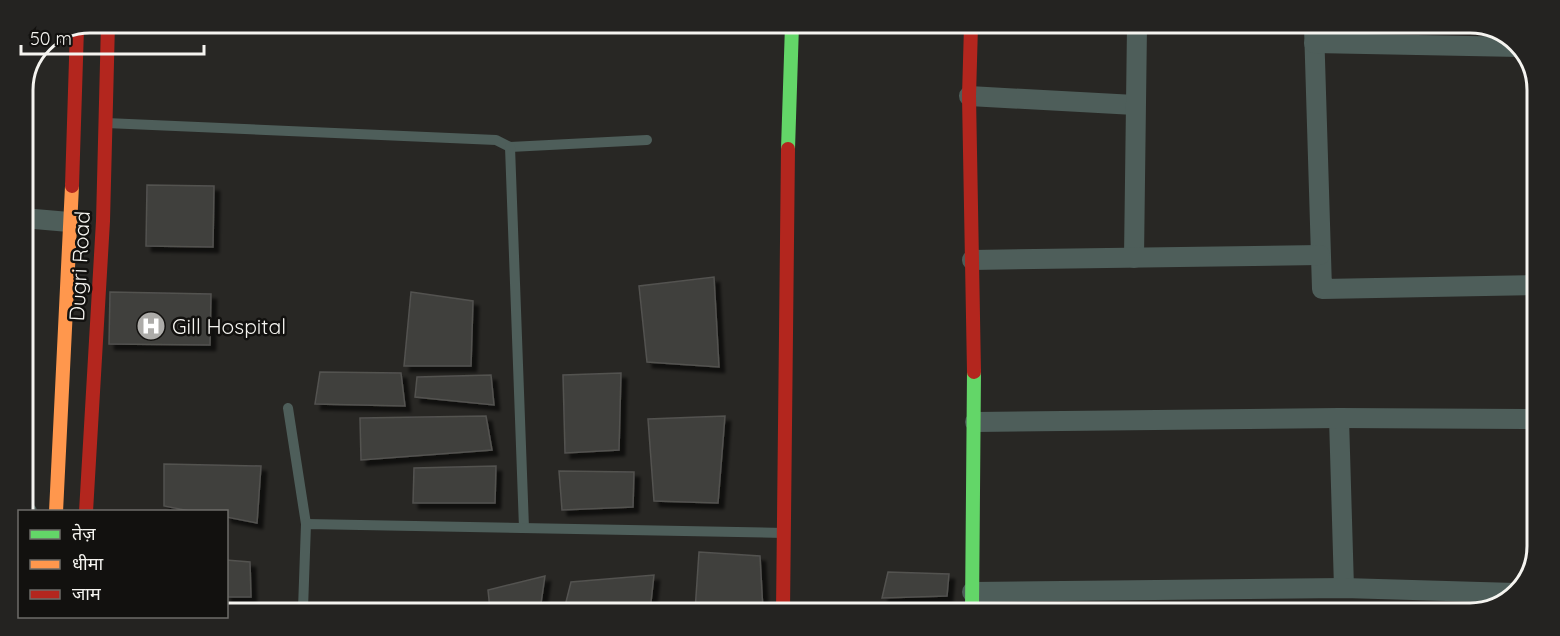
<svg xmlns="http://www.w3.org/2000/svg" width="1560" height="636" font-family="Quicksand,'Noto Sans Devanagari',sans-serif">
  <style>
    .building { fill: #40403d; stroke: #535250; stroke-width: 1.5; filter: url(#shadow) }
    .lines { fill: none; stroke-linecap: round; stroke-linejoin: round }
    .lane { stroke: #4e5e5a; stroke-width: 10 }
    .street { stroke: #4e5e5a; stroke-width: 20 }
    .fast { stroke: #63d668; stroke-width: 14 }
    .slow { stroke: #ff974d; stroke-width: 14 }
    .jam { stroke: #b3261e; stroke-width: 14 }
    .labels { text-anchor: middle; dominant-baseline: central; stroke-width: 5; stroke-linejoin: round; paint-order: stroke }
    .street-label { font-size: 21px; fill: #f5f4f0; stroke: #12110f }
    .poi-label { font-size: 21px; fill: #f5f4f0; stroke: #12110f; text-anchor: start }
    .rim { fill: none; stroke: #f5f4f0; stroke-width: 3 }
  </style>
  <defs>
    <filter id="shadow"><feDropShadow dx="5.5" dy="5.5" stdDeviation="1.5" flood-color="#0009"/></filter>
  </defs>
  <rect width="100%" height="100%" fill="#282724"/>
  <g class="building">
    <path d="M147,185L214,186L213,247L146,246Z"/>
    <path d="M714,277L719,367L647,362L639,286Z"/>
    <path d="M110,292L211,294L210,345L109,344Z"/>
    <path d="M411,292L473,301L471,366H404Z"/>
    <path d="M320,372L401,373L405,406L315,404Z"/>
    <path d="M621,373L619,450L565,453L563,375Z"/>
    <path d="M491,375L494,405L415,397L417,377Z"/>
    <path d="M486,416L492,450L361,460L360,418Z"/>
    <path d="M725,416L718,503L654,501L648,419Z"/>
    <path d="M164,464L261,466L257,523L226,517V512H195L164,506Z"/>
    <path d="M496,466L495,503H413L414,468Z"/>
    <path d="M559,471L634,472L633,507L562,510Z"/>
    <path d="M699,552L760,556L763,611H695Z"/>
    <path d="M226,560L250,562L251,597H226Z"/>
    <path d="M888,572L949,574L947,596L882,598Z"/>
    <path d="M654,575L650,611L564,610L571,582Z"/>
    <path d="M545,576L540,610H490L488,590Z"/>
  </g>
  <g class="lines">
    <g class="lane">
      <path d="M106,123L496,140L510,147L647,140"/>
      <path d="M510,147L524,528"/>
      <path d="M288,408L306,524"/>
      <path d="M303,609L306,524L784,533"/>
    </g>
    <g class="street">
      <path d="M1314,27L1322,289L1535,285"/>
      <path d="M1314,43L1520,47"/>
      <path d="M969,96L1135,105"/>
      <path d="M23,218L69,222"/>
      <path d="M1134,258L1137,26"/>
      <path d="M972,260L1320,255"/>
      <path d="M1339,418L1344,588"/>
      <path d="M975,422L1339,418L1534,419"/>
      <path d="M23,511L27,512"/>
      <path d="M972,592L1344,588L1515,593"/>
    </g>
    <g class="fast">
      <path d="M788,149L792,25"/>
      <path d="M972,612L974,372"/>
    </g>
    <path class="slow" d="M56,512L72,186"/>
    <g class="jam">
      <path d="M971,26L969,96L974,372"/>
      <path d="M72,186L77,28"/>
      <path d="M86,512L103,221L108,23"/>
      <path d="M783,611L788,149"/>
    </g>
  </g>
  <defs>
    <g id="hospital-disc" transform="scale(1.5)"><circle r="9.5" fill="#adaca9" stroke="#12110f"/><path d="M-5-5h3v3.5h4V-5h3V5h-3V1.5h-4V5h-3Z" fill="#fff"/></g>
  </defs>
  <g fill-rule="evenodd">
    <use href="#hospital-disc" x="151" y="326"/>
  </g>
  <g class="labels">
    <g class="street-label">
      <text transform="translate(79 266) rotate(-87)">Dugri Road</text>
    </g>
    <g class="poi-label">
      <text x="172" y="326">Gill Hospital</text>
    </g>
  </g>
  <path d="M0 0H1560V636H0ZM90 33H1470A57 57 0 0 1 1527 90V546A57 57 0 0 1 1470 603H90A57 57 0 0 1 33 546V90A57 57 0 0 1 90 33Z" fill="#242321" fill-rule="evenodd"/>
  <path class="rim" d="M90 33H1470A57 57 0 0 1 1527 90V546A57 57 0 0 1 1470 603H90A57 57 0 0 1 33 546V90A57 57 0 0 1 90 33Z"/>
  <rect x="18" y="510" width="210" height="108" fill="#12110f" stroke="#6d6c69" stroke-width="1.5"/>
  <rect x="30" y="530" width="30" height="9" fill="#63d668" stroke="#6d6c69" stroke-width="1.5"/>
  <text x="72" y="540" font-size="18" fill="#f5f4f0">तेज़</text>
  <rect x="30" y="560" width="30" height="9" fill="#ff974d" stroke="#6d6c69" stroke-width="1.5"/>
  <text x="72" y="570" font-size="18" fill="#f5f4f0">धीमा</text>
  <rect x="30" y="590" width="30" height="9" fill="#b3261e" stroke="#6d6c69" stroke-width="1.5"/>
  <text x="72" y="600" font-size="18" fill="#f5f4f0">जाम</text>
  <path d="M21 45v9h183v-9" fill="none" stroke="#f5f4f0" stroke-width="3"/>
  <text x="30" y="45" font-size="18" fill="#f5f4f0" stroke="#12110f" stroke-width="4.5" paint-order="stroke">50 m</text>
</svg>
